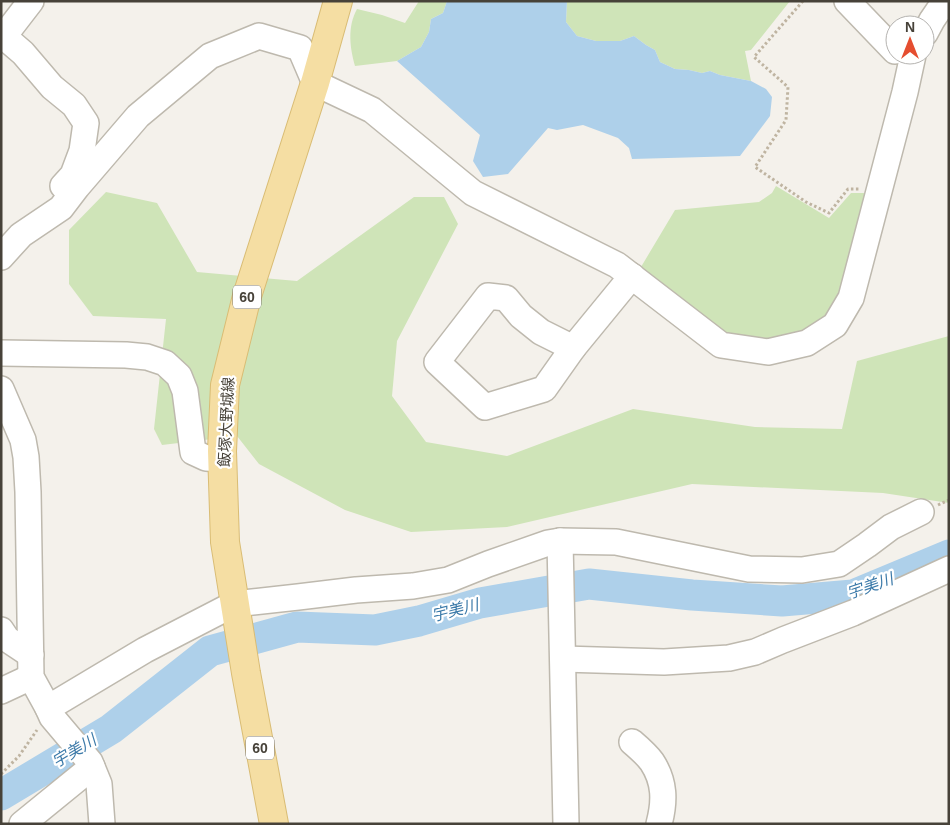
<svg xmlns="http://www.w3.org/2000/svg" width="950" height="825" font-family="Arial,'Noto Sans JP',sans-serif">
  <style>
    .green { fill: #cfe4b8 }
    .water { fill: #aed0ea }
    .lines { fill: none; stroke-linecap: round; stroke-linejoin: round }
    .river { stroke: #aed0ea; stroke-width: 31 }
    .minor-casing { stroke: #beb9ae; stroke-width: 28 }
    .major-casing { stroke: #d9bc74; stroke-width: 30 }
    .path { stroke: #bfb4a1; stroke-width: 3; stroke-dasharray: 2.5 2.5; stroke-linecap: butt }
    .minor { stroke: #fff; stroke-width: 25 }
    .major { stroke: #f5dea3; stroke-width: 28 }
    .labels { text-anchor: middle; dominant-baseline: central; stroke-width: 4.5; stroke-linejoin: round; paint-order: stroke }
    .shield { fill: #fff; stroke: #7e7b74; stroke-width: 1 }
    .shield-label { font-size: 14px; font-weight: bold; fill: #474239 }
    .street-label { font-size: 15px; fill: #474239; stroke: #fff }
    .water-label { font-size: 16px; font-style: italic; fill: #3c7aa9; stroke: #fff }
  </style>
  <rect width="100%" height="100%" fill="#f4f1eb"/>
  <g class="green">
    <path d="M419,1H447L443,13L431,19L429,32L421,47L397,61L355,66C350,48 347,27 357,9L382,15L405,23Z"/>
    <path d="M567,1H790L751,50L745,51L751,81L720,75L710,71L702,73L689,70L675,69L660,62L655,50L646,45L634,36L620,41H596L577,36L566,22Z"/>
    <path d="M776,186L829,218L851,193H868L843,295L824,321L786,343L729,341L638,272L675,210L759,202L772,193Z"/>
    <path d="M106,192L157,203L197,272L297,281L414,197H444L458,224L397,341L392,396L426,442L507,456L633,409L755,427L842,429L857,361L949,336V503L883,493L692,484L507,527L411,532L345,510L259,464L237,436L162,445L154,429L166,319L93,316L69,284V230Z"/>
  </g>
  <path class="water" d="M447,1H567L566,22L577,36L596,41H620L634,36L646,45L655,50L660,62L675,69L689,70L702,73L710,71L720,75L751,81L766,89L772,97L770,116L740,156L632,159L629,148L618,138L583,125L557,130L548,128L508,174L483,177L473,161L480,135L397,61L421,47L429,32L431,19L443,13Z"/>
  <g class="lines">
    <path class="river" d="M1,795L111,729L210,651L297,627L375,630L419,621L480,603L589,584L692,595L782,601L853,595L949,555"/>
    <g class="minor-casing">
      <g id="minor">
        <path d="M847,1L895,51"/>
        <path d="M925,33L932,20L945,1"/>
        <path d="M1,34L23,53L52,87L74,105L86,123L82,151L73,175L63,186"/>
        <path d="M4,36L31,1"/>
        <path d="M1,257L21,235L61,208L77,187L138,116L210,56L259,36L300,48L315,83L372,110L473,193L617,265L721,345L768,352L807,343L835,325L851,298L905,92L913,55"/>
        <path d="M488,296L506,298L521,316L541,332L573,348L544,389L485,407L437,362Z"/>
        <path d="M573,348L632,276"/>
        <path d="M1,353L126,355L147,357L165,363L179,376L185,391L193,452L206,458L222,459"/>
        <path d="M1,389L23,440L26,457L28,492L31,677L48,708L52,717L90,762L99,784L102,824"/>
        <path d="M560,541L566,824"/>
        <path d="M1,630L7,639L31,655"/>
        <path d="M563,659L664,662L729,658L755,652L783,640L853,613L949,569"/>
        <path d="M1,691L31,677"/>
        <path d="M48,708L145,650L234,604L298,597L356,590L413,586L448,580L488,564L548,543L560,541L616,542L749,569L802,570L839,564L867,545L891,527L921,512"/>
        <path d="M632,742C639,748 647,755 652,762C665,782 665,801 659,824"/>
        <path d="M22,824L92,767"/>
      </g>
    </g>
    <g class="major-casing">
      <path id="major" d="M274,824L246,673L225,542L222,451L225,385L247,296L315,83L338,1"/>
    </g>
    <g class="path">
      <path d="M803,1L754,57L788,87L786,120L755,167L806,202L829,213L848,189H859"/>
      <path d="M938,505L949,500"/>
      <path d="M1,774L19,756L37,730"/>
    </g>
    <use href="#minor" class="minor"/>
    <use href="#major" class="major"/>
  </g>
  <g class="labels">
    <g class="shield">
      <rect x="233" y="285.5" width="28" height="23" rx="4"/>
      <rect x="246" y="736.5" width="28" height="23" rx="4"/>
    </g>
    <g class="shield-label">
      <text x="247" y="297">60</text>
      <text x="260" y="748">60</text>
    </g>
    <g class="street-label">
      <text transform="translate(226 422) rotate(-87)">飯塚大野城線</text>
    </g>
    <g class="water-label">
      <text transform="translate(870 586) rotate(-19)">宇美川</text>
      <text transform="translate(455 610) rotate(-14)">宇美川</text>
      <text transform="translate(74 751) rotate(-31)">宇美川</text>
    </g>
  </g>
  <rect width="950" height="825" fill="none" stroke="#474239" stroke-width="5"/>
  <g transform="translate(910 40)"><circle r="24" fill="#ffffff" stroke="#b5b3b0"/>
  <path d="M0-4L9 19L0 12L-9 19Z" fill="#e54e30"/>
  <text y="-8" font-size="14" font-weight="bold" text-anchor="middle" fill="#474239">N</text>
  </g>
</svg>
